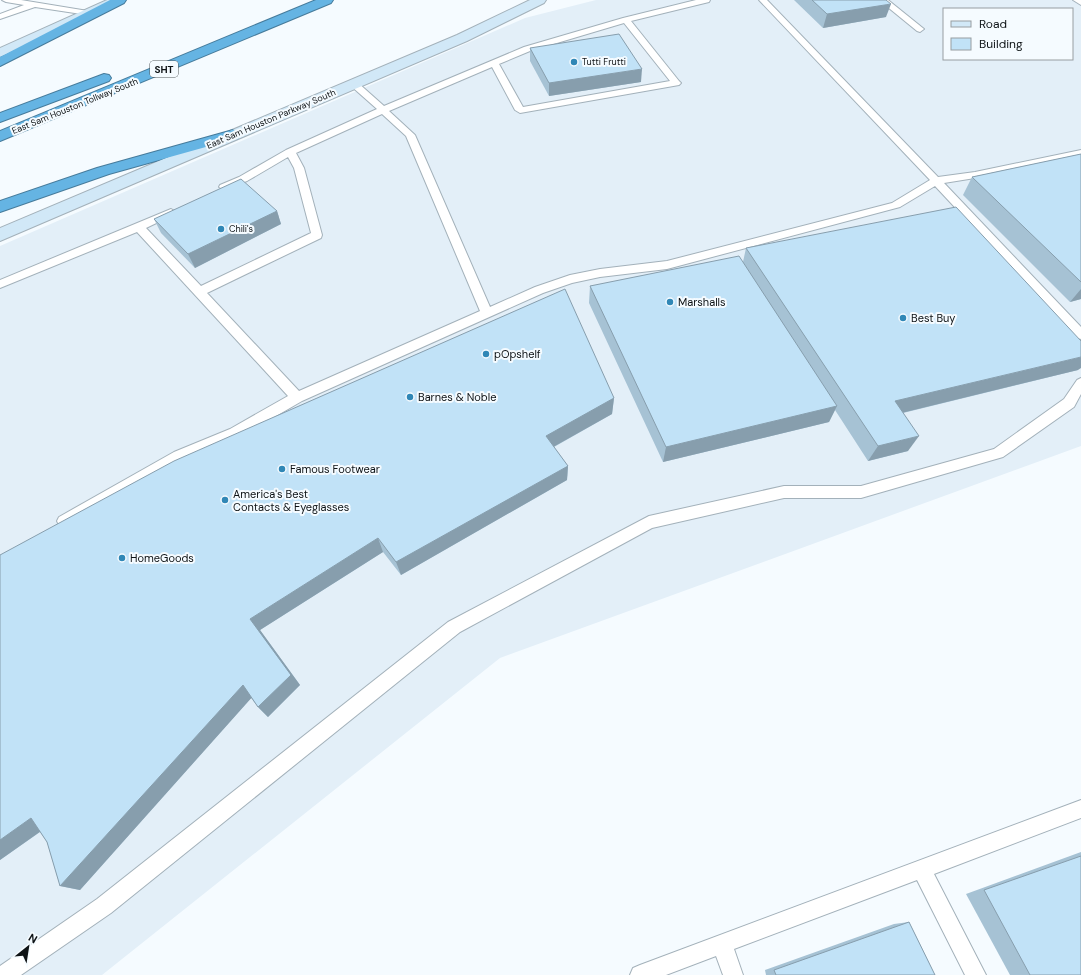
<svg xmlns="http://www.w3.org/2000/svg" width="1081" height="975" font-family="'DM Sans',sans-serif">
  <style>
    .built { fill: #e3eff8; fill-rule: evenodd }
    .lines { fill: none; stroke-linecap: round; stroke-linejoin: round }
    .service-casing { stroke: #a3b1ba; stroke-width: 2 }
    .secondary-casing { stroke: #a3b1ba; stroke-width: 2 }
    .motorway-casing { stroke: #467b9b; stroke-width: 2 }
    .service { fill: #fff; fill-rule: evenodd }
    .secondary { fill: #d1e8f7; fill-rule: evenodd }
    .motorway { fill: #65b4e3; fill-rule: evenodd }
    .wall { fill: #a6c2d4 }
    .shaded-wall { fill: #879ead }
    .building { fill: #c1e2f7; stroke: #879ead }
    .poi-dot { fill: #3087b6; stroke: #f5fbff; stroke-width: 1.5 }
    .labels { text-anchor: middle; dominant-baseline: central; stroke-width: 4; stroke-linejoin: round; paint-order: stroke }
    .far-poi-label { font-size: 9px; fill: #0d1215; stroke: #f5fbff; text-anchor: start }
    .far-street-label { font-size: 9px; fill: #0d1215; stroke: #f5fbff }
    .shield { fill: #f5fbff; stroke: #53585b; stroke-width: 1 }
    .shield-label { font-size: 10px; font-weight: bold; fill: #0d1215 }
    .poi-label { font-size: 11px; fill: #0d1215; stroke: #f5fbff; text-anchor: start }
  </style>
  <rect width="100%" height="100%" fill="#f5fbff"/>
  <path class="built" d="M596,0H1081V446L500,658L102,975H0V246L525,18ZM944,9H1072V59H944Z"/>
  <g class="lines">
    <g class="service-casing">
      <g id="service">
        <path d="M2,0H21L88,11L92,13L88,15L35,7L0,19V14L24,5L6,2Z"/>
        <path d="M696,0H710L709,2L631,21L679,81L681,83L679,85L520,113L515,110L492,67L389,111L415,135L490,307L535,287L570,275L600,269L667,261L892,203L930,180L759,0H767L938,177L975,172L1081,150V156L975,178L944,183L1081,327V339L1077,338L935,186L900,207L667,269L600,277L572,283L543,293L302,401L240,437L184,460L69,525L64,527L59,525L57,521L59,517L174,452L230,429L288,396L137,232L0,288V280L171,209L176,212L175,214L146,228L201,286L311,233L294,168L288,157L247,181L224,190L219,187L220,185L239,177L286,150L377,109L351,86L349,84L351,82H357L384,106L524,47L623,18ZM624,23L670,81L523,107L499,64L530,51ZM382,114L406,136L480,311L299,391L207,293L321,238L322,235L304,168L296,153Z"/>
        <path d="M879,0H888L924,29L920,32L917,31Z"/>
        <path d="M1073,0H1081V5Z"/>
        <path d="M1081,378V394L1074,407L1003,457L861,498H784L652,528L460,632L111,913L21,975H0V966L97,899L448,622L649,516L784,486H861L994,449L1064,399L1077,380Z"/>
        <path d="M1081,800V818L934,874L986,975H965L917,880L734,949L743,975H723L716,956L666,975H630L633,968L640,965Z"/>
      </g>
    </g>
    <g class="secondary-casing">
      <g id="secondary">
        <path d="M107,0H123L121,3L0,57V48Z"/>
        <path d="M530,0H546L544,3L467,41L0,241V228L457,35Z"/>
      </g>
    </g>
    <g class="motorway-casing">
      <g id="motorway">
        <path d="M110,0H126L124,3L0,66V57Z"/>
        <path d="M316,0H333L331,3L0,141V131Z"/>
        <path d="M104,74L109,75L111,78L109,81L0,122V113Z"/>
        <path d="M233,130L238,132L241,135L238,138L109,174L0,212V201L97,168Z"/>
      </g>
    </g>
    <use href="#service" class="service"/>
    <use href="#secondary" class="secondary"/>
    <use href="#motorway" class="motorway"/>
  </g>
  <g class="wall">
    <path d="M794,0H886V17L823,28Z"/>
    <path d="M530,48L641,82L549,96L530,61Z"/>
    <path d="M1081,154V299L1070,302L963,195L972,177Z"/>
    <path d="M277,211L281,224L195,268L161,233L154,219Z"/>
    <path d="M746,248L1078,370L903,413L908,451L868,461L835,410L829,422L663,462L589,303L590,286L743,262Z"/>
    <path d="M614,398L612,414L554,447L568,466L567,480L401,575L383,552L260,630L300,685L268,717L258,707L251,698L80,890L60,886L47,842L40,832L0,860V555Z"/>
    <path d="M1081,852V975H1010L966,894Z"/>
    <path d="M909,922L935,975H766L765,970L894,924Z"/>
  </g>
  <g class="shaded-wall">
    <path d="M891,4L886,17L823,28L827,14Z"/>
    <path d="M642,69L641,82L549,96V83Z"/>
    <path d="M277,211L281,224L195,268L188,254Z"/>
    <path d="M1081,289V299L1070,302Z"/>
    <path d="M1081,357V368L1078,370L885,417L895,401Z"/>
    <path d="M614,398L612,414L546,451V436Z"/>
    <path d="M837,406L829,422L663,462L666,447Z"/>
    <path d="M919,436L908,451L868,461L878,446Z"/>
    <path d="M568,466L567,480L401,575L396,562Z"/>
    <path d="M378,538L383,552L260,630L300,685L268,717L258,707L250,619Z"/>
    <path d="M243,685L254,695L80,890L60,886Z"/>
    <path d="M31,818L51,824L0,860V840Z"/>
  </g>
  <g class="building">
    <path d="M812,0H886L891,4L827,14Z"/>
    <path d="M619,34L642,69L549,83L530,48Z"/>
    <path d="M1081,154V282L972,177Z"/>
    <path d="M241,179L277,211L188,254L154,219Z"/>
    <path d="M956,207L1081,341V357L895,401L919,436L878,446L746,248Z"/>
    <path d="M739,256L837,406L666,447L590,286Z"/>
    <path d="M565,289L614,398L546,436L568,466L396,562L378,538L250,619L291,675L258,707L243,685L60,886L47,842L31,818L0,840V555L174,461Z"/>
    <path d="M1081,856V975H1030L984,890Z"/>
    <path d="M909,922L935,975H776L774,970Z"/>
  </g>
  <g class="poi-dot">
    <circle cx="574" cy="62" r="4"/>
    <circle cx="221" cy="229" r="4"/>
    <circle cx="670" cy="302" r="4"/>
    <circle cx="903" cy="318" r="4"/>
    <circle cx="486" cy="354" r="4"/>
    <circle cx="410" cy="397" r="4"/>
    <circle cx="282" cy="469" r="4"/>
    <circle cx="225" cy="500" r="4"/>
    <circle cx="122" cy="558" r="4"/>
  </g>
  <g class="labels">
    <g class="far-poi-label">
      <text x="582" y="62">Tutti Frutti</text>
      <text x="229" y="229">Chili's</text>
    </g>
    <g class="far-street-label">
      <text transform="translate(75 106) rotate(-22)">East Sam Houston Tollway South</text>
      <text transform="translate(271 119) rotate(-23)">East Sam Houston Parkway South</text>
    </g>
    <rect class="shield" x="150" y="61" width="28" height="16" rx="3"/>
    <g class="shield-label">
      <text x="164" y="69">SHT</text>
    </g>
    <g class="poi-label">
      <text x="678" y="302">Marshalls</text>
      <text x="911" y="318">Best Buy</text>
      <text x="494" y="354">pOpshelf</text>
      <text x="418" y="397">Barnes &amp; Noble</text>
      <text x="290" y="469">Famous Footwear</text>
      <text x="233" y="494">America's Best<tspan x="233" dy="13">Contacts &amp; Eyeglasses</tspan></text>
      <text x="130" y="558">HomeGoods</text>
    </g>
  </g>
  <rect x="943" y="8" width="130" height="52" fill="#f5fbff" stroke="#989ea1"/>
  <rect x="951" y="21" width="20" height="6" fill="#d1e8f7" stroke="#989ea1"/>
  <text x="979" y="28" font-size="12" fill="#0d1215">Road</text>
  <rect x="951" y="38" width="20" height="12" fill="#c1e2f7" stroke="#989ea1"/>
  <text x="979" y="48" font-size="12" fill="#0d1215">Building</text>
  <g transform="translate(28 947) rotate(30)" stroke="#f5fbff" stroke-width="3" paint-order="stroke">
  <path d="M0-3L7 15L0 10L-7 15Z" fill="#0d1215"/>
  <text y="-6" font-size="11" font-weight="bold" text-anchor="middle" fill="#0d1215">N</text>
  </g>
</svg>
